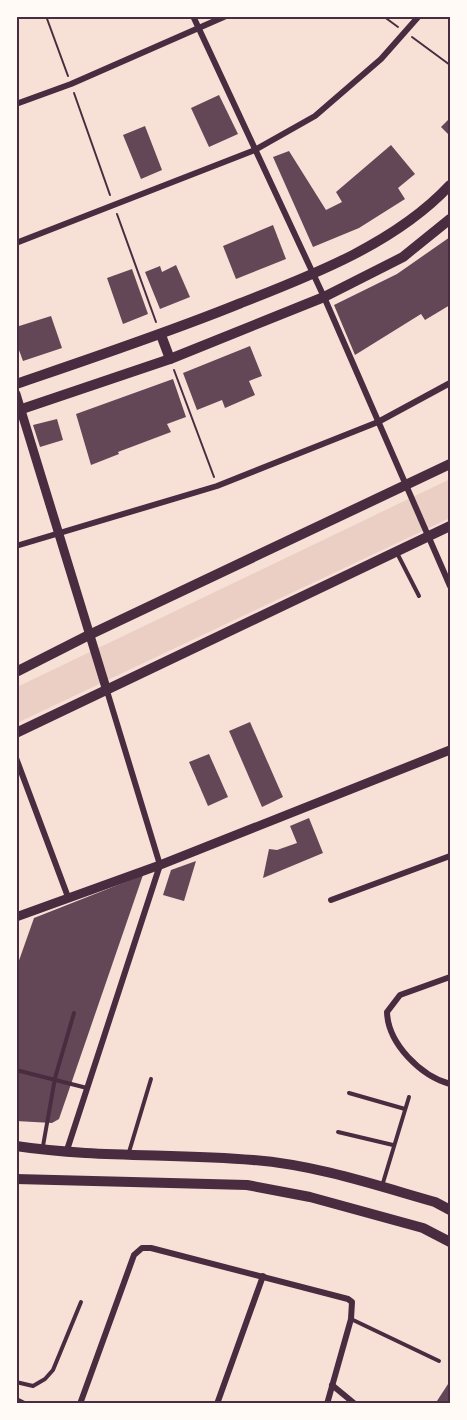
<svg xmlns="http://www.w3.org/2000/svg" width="467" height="1420" font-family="Helvetica,sans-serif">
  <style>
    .green { fill: #ebcfc5 }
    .building { fill: #644757 }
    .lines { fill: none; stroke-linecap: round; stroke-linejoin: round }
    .path { stroke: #4a2c40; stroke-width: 2 }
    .service { stroke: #4a2c40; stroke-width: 4 }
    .minor { stroke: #4a2c40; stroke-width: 6 }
    .tertiary { stroke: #4a2c40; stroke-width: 9 }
    .secondary { stroke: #4a2c40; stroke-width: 10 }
    .neatline { fill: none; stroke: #4a2c40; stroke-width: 2 }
  </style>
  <rect width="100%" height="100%" fill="#f7e1d7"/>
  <path class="green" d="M450,479V518L17,723V687Z"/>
  <g class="building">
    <path d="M219,95L238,134L209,147L191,108Z"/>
    <path d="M450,118V136L441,127Z"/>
    <path d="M145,126L162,170L141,179L123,135Z"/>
    <path d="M391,145L415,174L398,188L405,199L359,228L313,247L273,157L289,151L326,210L342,202L336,192Z"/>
    <path d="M273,225L286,259L236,279L223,246Z"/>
    <path d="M450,237V305L425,320L421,314L355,355L334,305L397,274Z"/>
    <path d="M176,265L190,297L160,309L145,272L160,266L162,272Z"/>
    <path d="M132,269L148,314L123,324L107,278Z"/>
    <path d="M51,316L62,348L23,361L16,342V327Z"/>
    <path d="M250,346L262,376L249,381L255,395L225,408L222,400L197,410L183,373Z"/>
    <path d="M173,379L186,417L167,424L171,432L118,452L119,454L91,465L76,414Z"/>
    <path d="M57,419L63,440L40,447L33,425Z"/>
    <path d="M250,722L283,797L262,807L229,731Z"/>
    <path d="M209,754L228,797L208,806L189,762Z"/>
    <path d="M309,818L323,853L263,878L269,849L277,850L297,843L290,826Z"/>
    <path d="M196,861L184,901L163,895L171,870Z"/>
    <path d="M143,875L59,1119L52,1123L16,1121V969L34,918Z"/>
    <path d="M450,1381V1404H435Z"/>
  </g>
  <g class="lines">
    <g class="path">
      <path d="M46,16L68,76"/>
      <path d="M383,16L398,27"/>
      <path d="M412,37L450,65"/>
      <path d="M74,93L110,195"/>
      <path d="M117,214L156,322"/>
      <path d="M174,370L214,477"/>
    </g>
    <g class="service">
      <path d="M397,553L419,596"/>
      <path d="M16,1070L87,1088"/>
      <path d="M349,1093L405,1109"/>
      <path d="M338,1132L393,1145"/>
      <path d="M43,1146L55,1078L74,1013"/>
      <path d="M129,1152L151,1079"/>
      <path d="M382,1186L409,1097"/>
      <path d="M351,1319L439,1361"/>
      <path d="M16,1382L33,1386L45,1379L53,1370L81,1302"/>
    </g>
    <g class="minor">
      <path d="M193,16L324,297L450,586"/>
      <path d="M16,104L71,84L226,16"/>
      <path d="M16,243L255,150L315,116L381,59L419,16"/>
      <path d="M16,546L217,486L378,422L450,383"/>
      <path d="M16,758L68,897"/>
      <path d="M331,900L450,856"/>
      <path d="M450,977L400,995L387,1012C388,1044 421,1076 450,1084"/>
      <path d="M66,1153L160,865L107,691"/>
      <path d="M332,1385L355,1404"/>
      <path d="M16,1400L24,1404"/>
      <path d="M80,1404L134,1255L142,1248H151L348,1299L352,1302L351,1319L327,1404"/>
      <path d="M217,1404L263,1276"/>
    </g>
    <g class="tertiary">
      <path d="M16,394L107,691"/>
      <path d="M16,917L160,865L450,750"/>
    </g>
    <g class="secondary">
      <path d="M161,335L170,359"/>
      <path d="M16,384C92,358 167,333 241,303C313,275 396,243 450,185"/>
      <path d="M16,411L170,359L324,297L403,257L450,219"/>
      <path d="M16,672L89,635L450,464"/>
      <path d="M16,733L450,526"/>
      <path d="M16,1146C95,1158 174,1153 253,1160C316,1165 375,1185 435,1202L450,1210"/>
      <path d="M16,1179L247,1185L310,1197L423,1228L450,1242"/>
    </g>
  </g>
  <rect width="467" height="1420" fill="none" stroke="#fffaf5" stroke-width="36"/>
  <rect x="18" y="18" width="431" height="1384" class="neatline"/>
</svg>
